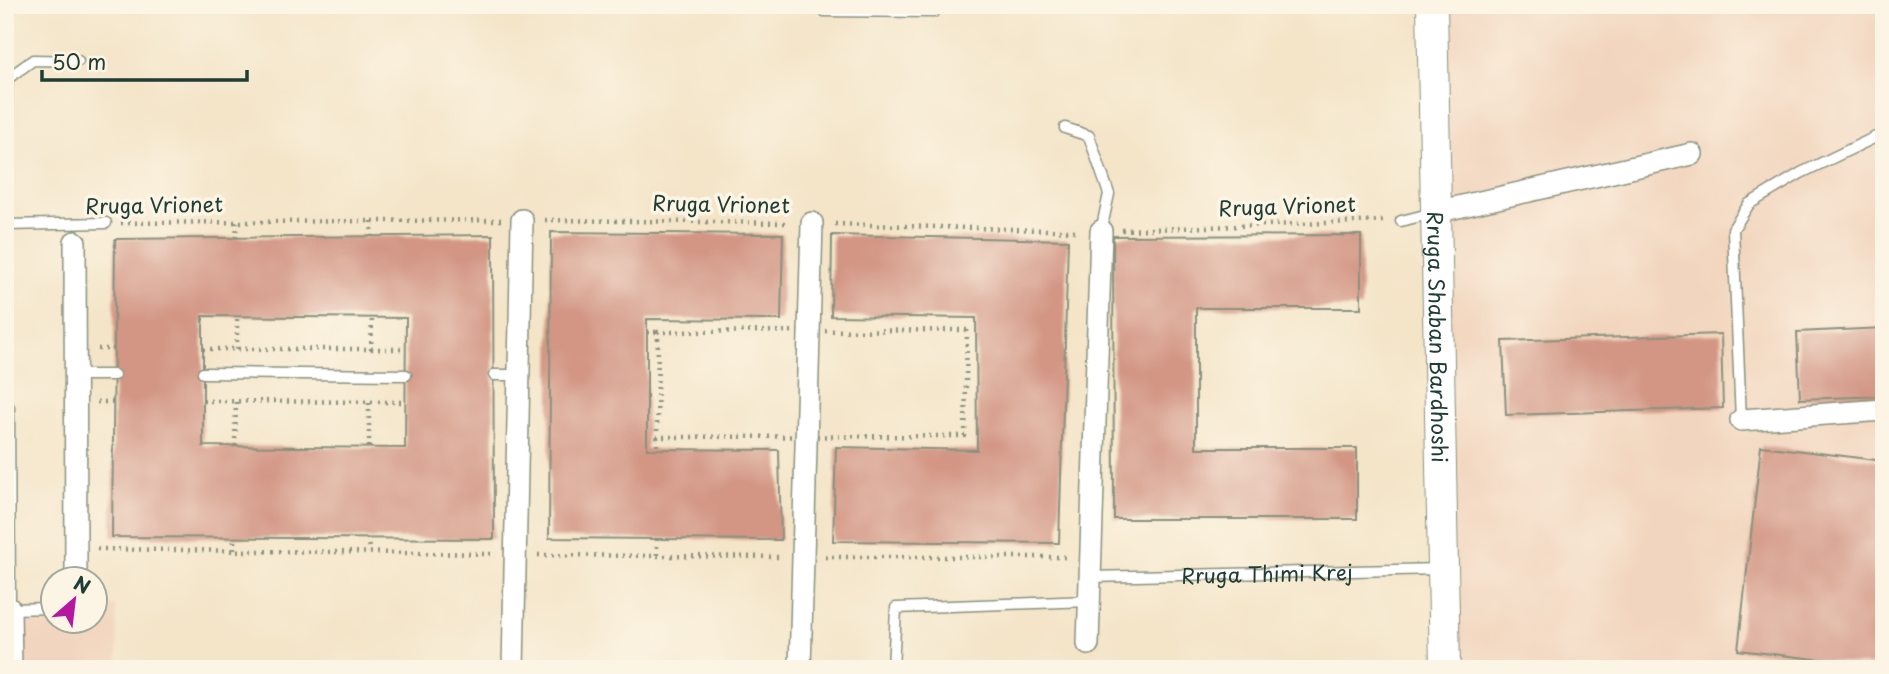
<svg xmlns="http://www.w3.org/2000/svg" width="1889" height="674" font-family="'Playpen Sans',sans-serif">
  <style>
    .built { fill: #f2d5be }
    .building { fill: #d39685; fill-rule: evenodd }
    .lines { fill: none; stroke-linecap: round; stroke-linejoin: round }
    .lane-casing { stroke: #8a917e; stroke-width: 13 }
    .street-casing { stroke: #8a917e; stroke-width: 24 }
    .secondary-casing { stroke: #8a917e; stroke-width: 32 }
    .path { stroke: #8a917e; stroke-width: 4.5; stroke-dasharray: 2 5; stroke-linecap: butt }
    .lane { stroke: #fff; stroke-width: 10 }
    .street { stroke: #fff; stroke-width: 21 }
    .secondary { stroke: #fff; stroke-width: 30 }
    .labels { text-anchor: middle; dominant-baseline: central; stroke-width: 7; stroke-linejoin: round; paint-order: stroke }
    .street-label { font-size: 21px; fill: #1f3d34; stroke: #fcf5e5 }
  </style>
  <rect width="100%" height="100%" fill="#fcf5e5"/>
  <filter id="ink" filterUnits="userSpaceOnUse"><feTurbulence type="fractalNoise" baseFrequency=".0143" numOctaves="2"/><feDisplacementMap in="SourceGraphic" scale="14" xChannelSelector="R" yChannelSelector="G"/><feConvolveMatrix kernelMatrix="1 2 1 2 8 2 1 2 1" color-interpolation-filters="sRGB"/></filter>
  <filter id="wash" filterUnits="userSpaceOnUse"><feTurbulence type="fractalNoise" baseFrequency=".00686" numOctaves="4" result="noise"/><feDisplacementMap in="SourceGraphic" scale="28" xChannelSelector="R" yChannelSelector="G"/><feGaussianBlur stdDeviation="1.57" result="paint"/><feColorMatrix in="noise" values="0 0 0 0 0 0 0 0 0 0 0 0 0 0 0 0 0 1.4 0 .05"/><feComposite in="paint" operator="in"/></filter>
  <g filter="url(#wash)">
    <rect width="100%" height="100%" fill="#f4e5c9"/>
    <g class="built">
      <path d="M1432,5H1884V669H1445Z"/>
      <path d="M116,606L118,669H5L10,609L52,608V622H94L95,607Z"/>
    </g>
    <g id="blocks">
      <g class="building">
        <path d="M551,232L783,234L781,320L647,319V449L779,450L781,540L549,538Z"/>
        <path d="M493,235L494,539L112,537L115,239ZM203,316L406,318L405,448L203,446Z"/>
        <path d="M832,235L1068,240L1059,543L833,541L836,447L977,450L976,318L831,316Z"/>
        <path d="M1361,235V308H1196V448H1357V519H1114L1113,236Z"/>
        <path d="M1884,328V396L1800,399L1797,332Z"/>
        <path d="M1721,334L1723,408L1506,415L1503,341Z"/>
        <path d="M1761,446L1884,461V667L1738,650Z"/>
      </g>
    </g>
  </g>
  <g filter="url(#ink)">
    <use href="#blocks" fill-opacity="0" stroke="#8a917e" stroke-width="2"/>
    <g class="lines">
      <g class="lane-casing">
        <g id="lane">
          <path d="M824,11L934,12L935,5"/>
          <path d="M1065,128L1089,136L1109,194L1101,231"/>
          <path d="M1401,221L1433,213"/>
          <path d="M5,225L106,223"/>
          <path d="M5,229L7,79L33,60L78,61"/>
          <path d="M203,373L406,375"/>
          <path d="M76,375H114"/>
          <path d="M494,375H519"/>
          <path d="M5,399L9,408L10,609L52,608"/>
          <path d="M1741,420L1733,229L1749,204L1801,173L1884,133"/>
          <path id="s1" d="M1090,577L1441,569"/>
          <path d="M893,669L896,608L1089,601"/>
        </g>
      </g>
      <g class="street-casing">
        <g id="street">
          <path d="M1436,212L1692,154"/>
          <path d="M75,242L76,571"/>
          <path d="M1741,420L1884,410"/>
          <path d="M5,609H10L11,669"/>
          <path d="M1088,644L1101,231"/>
          <path d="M513,669L522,220"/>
          <path d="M800,669L812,223"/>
        </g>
      </g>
      <g class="secondary-casing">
        <g id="secondary">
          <path id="s2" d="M1432,5L1445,669"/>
        </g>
      </g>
      <g class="path">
        <path d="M545,220L788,223"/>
        <path d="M371,221L372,236"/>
        <path d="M121,223L501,220"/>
        <path d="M835,224L1078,231"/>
        <path d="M1122,230L1383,221"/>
        <path d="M236,238L237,222"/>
        <path d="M967,330L965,436L657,437L658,332Z"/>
        <path d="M647,332H658"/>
        <path d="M98,349H114"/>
        <path d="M203,349H406"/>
        <path d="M237,349V317"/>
        <path d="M371,350L372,318"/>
        <path d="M203,401L405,402"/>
        <path d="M97,402H114"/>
        <path d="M657,437V449"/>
        <path d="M235,446L236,402"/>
        <path d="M369,447V402"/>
        <path d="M368,538L369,552"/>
        <path d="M97,549L491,554"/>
        <path d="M234,550V537"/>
        <path d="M538,555L782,557"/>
        <path d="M657,555V539"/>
        <path d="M825,557H1069"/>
      </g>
      <use href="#lane" class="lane"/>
      <use href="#street" class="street"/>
      <use href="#secondary" class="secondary"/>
    </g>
  </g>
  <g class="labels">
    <g class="street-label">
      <text transform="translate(721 203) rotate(1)">Rruga Vrionet</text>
      <text transform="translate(154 204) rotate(-1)">Rruga Vrionet</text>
      <text transform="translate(1287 205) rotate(-2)">Rruga Vrionet</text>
      <text stroke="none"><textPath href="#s2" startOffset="332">Rruga Shaban Bardhoshi</textPath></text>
      <text stroke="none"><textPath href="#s1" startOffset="177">Rruga Thimi Krej</textPath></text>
    </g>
  </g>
  <rect width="1889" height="674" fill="none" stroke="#fcf5e5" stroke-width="28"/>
  <g transform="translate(74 600) rotate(28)"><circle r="33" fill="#fcf5e5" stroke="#a4ab9e" stroke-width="2"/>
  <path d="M0-5L12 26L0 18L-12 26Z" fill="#b5179e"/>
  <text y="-10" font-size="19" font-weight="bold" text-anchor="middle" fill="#1f3d34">N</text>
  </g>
  <path d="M42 70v10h205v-10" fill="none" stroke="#1f3d34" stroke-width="3.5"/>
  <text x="52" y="70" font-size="21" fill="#1f3d34" stroke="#fcf5e5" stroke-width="5" paint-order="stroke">50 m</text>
</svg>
